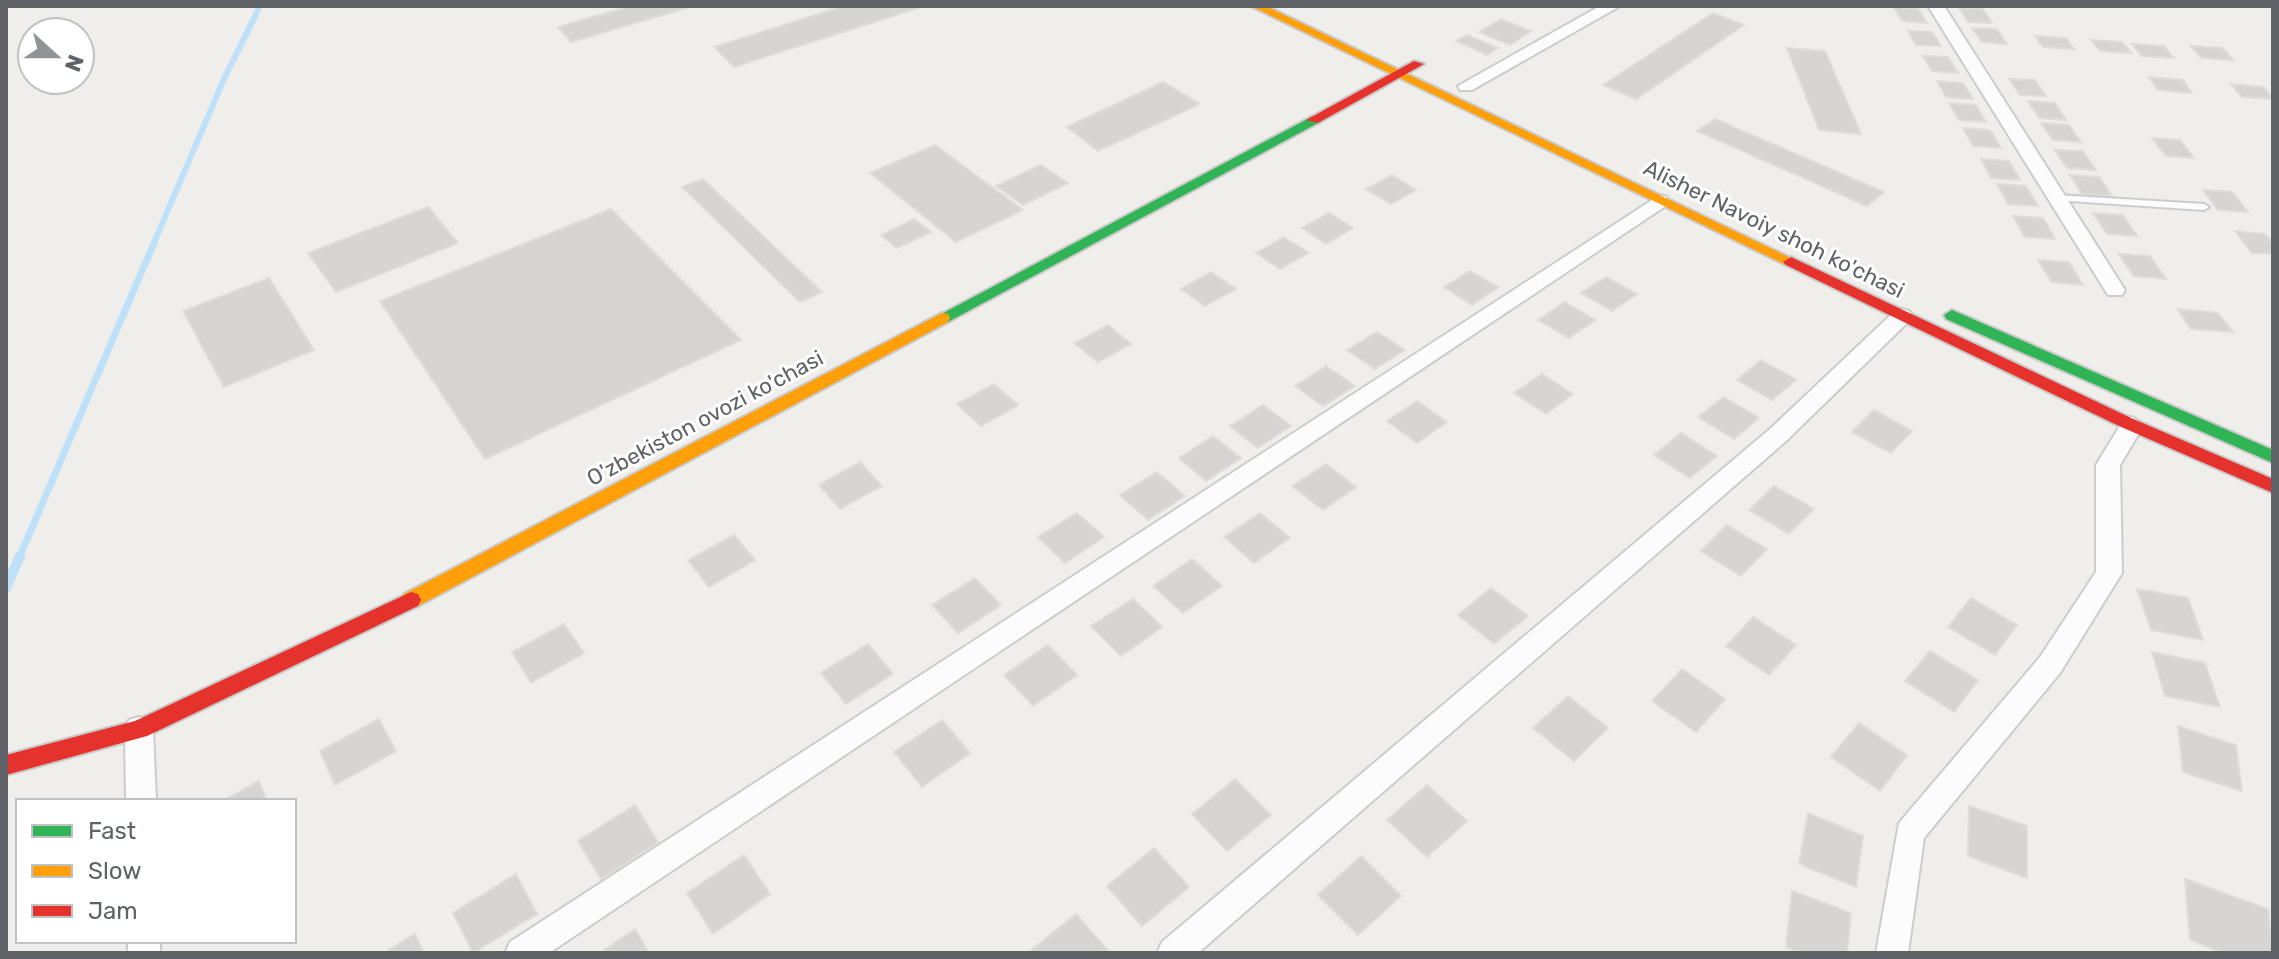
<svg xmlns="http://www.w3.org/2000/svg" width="2279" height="959" font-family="Rubik,sans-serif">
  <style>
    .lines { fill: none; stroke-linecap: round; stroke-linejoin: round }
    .stream-far2 { stroke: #bfe0f9; stroke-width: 6 }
    .stream-far1 { stroke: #bfe0f9; stroke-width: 7 }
    .stream { stroke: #bfe0f9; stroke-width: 10 }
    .building { fill: #d6d5d3; stroke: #deddd9; stroke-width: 2 }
    .lane-casing { stroke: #cbcccc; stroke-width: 4 }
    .street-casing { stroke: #cbcccc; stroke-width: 4 }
    .fast-casing { stroke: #cacacb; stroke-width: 4 }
    .slow-casing { stroke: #cacacb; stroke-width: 4 }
    .jam-casing { stroke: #cacacb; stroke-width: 4 }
    .lane { fill: #fdfcfc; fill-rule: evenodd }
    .street { fill: #fdfcfc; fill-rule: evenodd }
    .fast { fill: #30b455; fill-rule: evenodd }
    .slow { fill: #ff9f0a; fill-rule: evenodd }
    .jam { fill: #e5322d; fill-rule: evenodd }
    .labels { text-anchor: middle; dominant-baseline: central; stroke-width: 6; stroke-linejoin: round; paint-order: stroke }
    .street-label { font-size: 22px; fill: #5f6368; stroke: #fff }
  </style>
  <rect width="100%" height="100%" fill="#efeeea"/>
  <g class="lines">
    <path class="stream-far2" d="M153,245L224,79L260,6"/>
    <path class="stream-far1" d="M19,558L154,243"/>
    <path class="stream" d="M6,588L20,556"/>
  </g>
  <g class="building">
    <path d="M631,6H693L571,42L558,27Z"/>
    <path d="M844,6H924L734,67L714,47Z"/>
    <path d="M1894,7L1918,9L1927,23L1902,21Z"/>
    <path d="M1959,8L1983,9L1992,23L1968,22Z"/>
    <path d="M1713,13L1744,25L1636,99L1603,85Z"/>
    <path d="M1501,19L1531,31L1510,45L1479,32Z"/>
    <path d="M1972,28L1997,29L2007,44L1982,42Z"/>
    <path d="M1908,31L1932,32L1941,46L1916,45Z"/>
    <path d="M1467,35L1498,48L1487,55L1456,41Z"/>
    <path d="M2035,36L2066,38L2074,49L2043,47Z"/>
    <path d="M2091,40L2122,42L2132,53L2100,51Z"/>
    <path d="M2132,44L2164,46L2174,58L2142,56Z"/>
    <path d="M2191,46L2223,48L2233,60L2201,58Z"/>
    <path d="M1787,48L1825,51L1861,134L1819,130Z"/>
    <path d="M1923,56L1948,57L1958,73L1932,71Z"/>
    <path d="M2149,77L2183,80L2192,93L2158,90Z"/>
    <path d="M2009,79L2035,80L2046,96L2020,95Z"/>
    <path d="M1937,81L1963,83L1973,99L1946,97Z"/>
    <path d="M1163,82L1200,104L1098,151L1067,127Z"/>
    <path d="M2231,84L2264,87L2273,99L2242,97Z"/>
    <path d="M2028,101L2055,103L2066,120L2039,118Z"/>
    <path d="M1949,103L1976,105L1986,122L1959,120Z"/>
    <path d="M1715,119L1884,192L1867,206L1697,131Z"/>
    <path d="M2041,123L2069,125L2081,142L2053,140Z"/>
    <path d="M1963,128L1990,130L2001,148L1973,146Z"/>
    <path d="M2152,138L2180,140L2194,158L2166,156Z"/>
    <path d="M935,145L1023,210L956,242L870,173Z"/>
    <path d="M2055,150L2083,151L2096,170L2067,168Z"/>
    <path d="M1981,159L2009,161L2020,180L1991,178Z"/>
    <path d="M1041,165L1068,183L1023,205L996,186Z"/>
    <path d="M1392,175L1416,190L1391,204L1366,189Z"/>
    <path d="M2070,175L2099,177L2112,196L2082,194Z"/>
    <path d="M703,179L822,292L800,302L682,187Z"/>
    <path d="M1997,184L2026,186L2038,206L2008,204Z"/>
    <path d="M2203,190L2232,192L2248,212L2218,210Z"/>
    <path d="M428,207L458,243L336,292L308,253Z"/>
    <path d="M611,209L741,340L485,459L380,301Z"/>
    <path d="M1329,213L1353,228L1326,244L1302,228Z"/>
    <path d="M2093,213L2123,215L2137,236L2107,234Z"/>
    <path d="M2013,216L2043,218L2055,239L2025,237Z"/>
    <path d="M914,219L931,232L897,248L881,235Z"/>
    <path d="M2235,231L2265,234L2273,243V254L2252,253Z"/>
    <path d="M1284,237L1309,253L1280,269L1256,253Z"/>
    <path d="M2119,254L2150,256L2166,279L2134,276Z"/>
    <path d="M2038,260L2069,262L2083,285L2052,282Z"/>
    <path d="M1470,271L1498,287L1472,305L1444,287Z"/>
    <path d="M1211,272L1236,289L1205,306L1181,289Z"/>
    <path d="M1606,277L1637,294L1612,311L1581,293Z"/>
    <path d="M269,278L314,350L224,387L183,311Z"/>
    <path d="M1565,302L1595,320L1569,338L1538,320Z"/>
    <path d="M2177,309L2218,313L2233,332L2191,329Z"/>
    <path d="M1108,325L1131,344L1098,362L1074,343Z"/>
    <path d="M1377,332L1405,350L1375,369L1347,350Z"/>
    <path d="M1761,360L1796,380L1772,400L1737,380Z"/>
    <path d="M1326,366L1355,386L1323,406L1295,386Z"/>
    <path d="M1542,374L1573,394L1546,414L1514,393Z"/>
    <path d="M994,384L1018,405L981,426L957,404Z"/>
    <path d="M1724,397L1759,418L1734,439L1698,417Z"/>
    <path d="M1417,401L1447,422L1417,443L1387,421Z"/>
    <path d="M1263,405L1291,426L1258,448L1230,426Z"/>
    <path d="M1874,410L1912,431L1891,453L1852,432Z"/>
    <path d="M1681,433L1717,456L1690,478L1654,455Z"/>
    <path d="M1213,436L1241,458L1206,481L1179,458Z"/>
    <path d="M860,462L882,486L840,509L819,485Z"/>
    <path d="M1326,464L1356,487L1323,510L1292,486Z"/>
    <path d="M1157,472L1185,496L1148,520L1120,495Z"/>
    <path d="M1774,486L1814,509L1789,534L1749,510Z"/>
    <path d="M1077,513L1104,537L1065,563L1038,537Z"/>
    <path d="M1260,513L1290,538L1254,563L1224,537Z"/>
    <path d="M1727,525L1767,549L1741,576L1701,551Z"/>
    <path d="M734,535L755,560L709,587L688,560Z"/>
    <path d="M1192,559L1222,586L1183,613L1153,586Z"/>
    <path d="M975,578L1001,605L958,633L932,605Z"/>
    <path d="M1491,588L1528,616L1494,644L1458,615Z"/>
    <path d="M2137,589L2188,598L2203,640L2151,630Z"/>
    <path d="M1971,598L2017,625L1995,655L1948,627Z"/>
    <path d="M1133,599L1162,627L1121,656L1091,626Z"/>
    <path d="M1753,617L1796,645L1769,675L1726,646Z"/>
    <path d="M564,624L584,653L531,683L512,652Z"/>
    <path d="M868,644L893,674L846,704L821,673Z"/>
    <path d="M1048,645L1077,675L1033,706L1004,675Z"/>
    <path d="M1930,651L1978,680L1954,712L1905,681Z"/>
    <path d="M2152,652L2205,663L2220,707L2165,696Z"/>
    <path d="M1682,669L1725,699L1696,732L1652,701Z"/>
    <path d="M1568,696L1608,728L1574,761L1533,728Z"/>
    <path d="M379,719L396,751L335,785L320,751Z"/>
    <path d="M942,720L970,753L922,787L894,752Z"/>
    <path d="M1859,723L1907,755L1880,791L1831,757Z"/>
    <path d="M2178,726L2236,745L2242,791L2183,772Z"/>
    <path d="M1235,779L1271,815L1227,851L1192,814Z"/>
    <path d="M259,781L267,801H223Z"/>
    <path d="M1427,785L1467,821L1427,857L1387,820Z"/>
    <path d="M635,805L658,842L601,879L578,841Z"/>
    <path d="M1969,806L2027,826V878L1968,856Z"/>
    <path d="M1808,813L1863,836L1856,887L1799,864Z"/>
    <path d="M1154,848L1189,887L1142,926L1107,886Z"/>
    <path d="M744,855L770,894L713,934L687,893Z"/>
    <path d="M1361,856L1401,896L1358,935L1318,895Z"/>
    <path d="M516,874L537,914L473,953L453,913Z"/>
    <path d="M2185,879L2268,909L2273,953H2223L2190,940Z"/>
    <path d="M1792,891L1851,913L1847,953H1800L1786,947Z"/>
    <path d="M1076,914L1110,953H1028Z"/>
    <path d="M635,929L649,953H600Z"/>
    <path d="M415,934L424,953H384Z"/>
  </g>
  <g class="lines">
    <g class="lane-casing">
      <path id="lane" d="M2057,195L2204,204L2209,207L2204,210L2054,200V196Z"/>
    </g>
    <g class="street-casing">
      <g id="street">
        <path d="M1600,6H1620L1472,90H1460L1458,86Z"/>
        <path d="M1928,6H1944L2125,290L2122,295H2108Z"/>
        <path d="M1660,195L1667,197V205L549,953H505L510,942Z"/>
        <path d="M1902,309L1909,311L1913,316L1909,321L1786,441L1198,953H1157L1162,942L1770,429L1895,311Z"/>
        <path d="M2132,417L2144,425L2120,465L2122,573L2060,673L1924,838L1908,953H1876L1899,823L2040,657L2096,572V465L2124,419Z"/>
        <path d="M139,717L149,720L153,729L156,801H126L125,729L129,720Z"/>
        <rect x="128" y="941" width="32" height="12"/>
      </g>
    </g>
    <g class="fast-casing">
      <g id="fast">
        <path d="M1313,116L1320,120L1318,123L948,322H936L934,318Z"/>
        <path d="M1952,310L2273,450V463L1946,319L1944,315Z"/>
      </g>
    </g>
    <g class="slow-casing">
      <g id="slow">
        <path d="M1251,6H1266L1799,262L1791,267L1786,265Z"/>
        <path d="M942,313L948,314L950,318L948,322L418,606L411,608L404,606L401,600L404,594Z"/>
      </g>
    </g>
    <g class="jam-casing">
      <g id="jam">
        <path d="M1414,61L1424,64L1318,123L1306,120Z"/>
        <path d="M1791,257L2131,418L2273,479V493L2119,426L1786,265L1783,262Z"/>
        <path d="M411,592L418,594L421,600L418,606L147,736L6,775V755L135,721Z"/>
      </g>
    </g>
    <use href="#lane" class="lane"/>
    <use href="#street" class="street"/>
    <use href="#fast" class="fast"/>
    <use href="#slow" class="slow"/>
    <use href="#jam" class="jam"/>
  </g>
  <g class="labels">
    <g class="street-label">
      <text transform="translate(1774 229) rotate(26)">Alisher Navoiy shoh ko'chasi</text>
      <text transform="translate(705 418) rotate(-28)">O'zbekiston ovozi ko'chasi</text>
    </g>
  </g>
  <rect width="2279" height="959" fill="none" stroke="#5f6368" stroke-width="16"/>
  <rect x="16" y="799" width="280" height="144" fill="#ffffff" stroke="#bfc1c3" stroke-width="2"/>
  <rect x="32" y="825" width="40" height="12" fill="#30b455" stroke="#bfc1c3" stroke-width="2"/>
  <text x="88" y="839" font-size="24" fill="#5f6368">Fast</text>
  <rect x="32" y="865" width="40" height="12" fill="#ff9f0a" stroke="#bfc1c3" stroke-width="2"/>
  <text x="88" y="879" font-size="24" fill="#5f6368">Slow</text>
  <rect x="32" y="905" width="40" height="12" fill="#e5322d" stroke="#bfc1c3" stroke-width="2"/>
  <text x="88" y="919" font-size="24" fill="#5f6368">Jam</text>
  <g transform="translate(56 56) rotate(111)"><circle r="38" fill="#ffffff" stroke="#bfc1c3" stroke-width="2"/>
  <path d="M0-6L14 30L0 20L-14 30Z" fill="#919496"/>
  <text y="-12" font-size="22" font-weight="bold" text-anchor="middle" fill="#5f6368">N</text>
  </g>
</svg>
